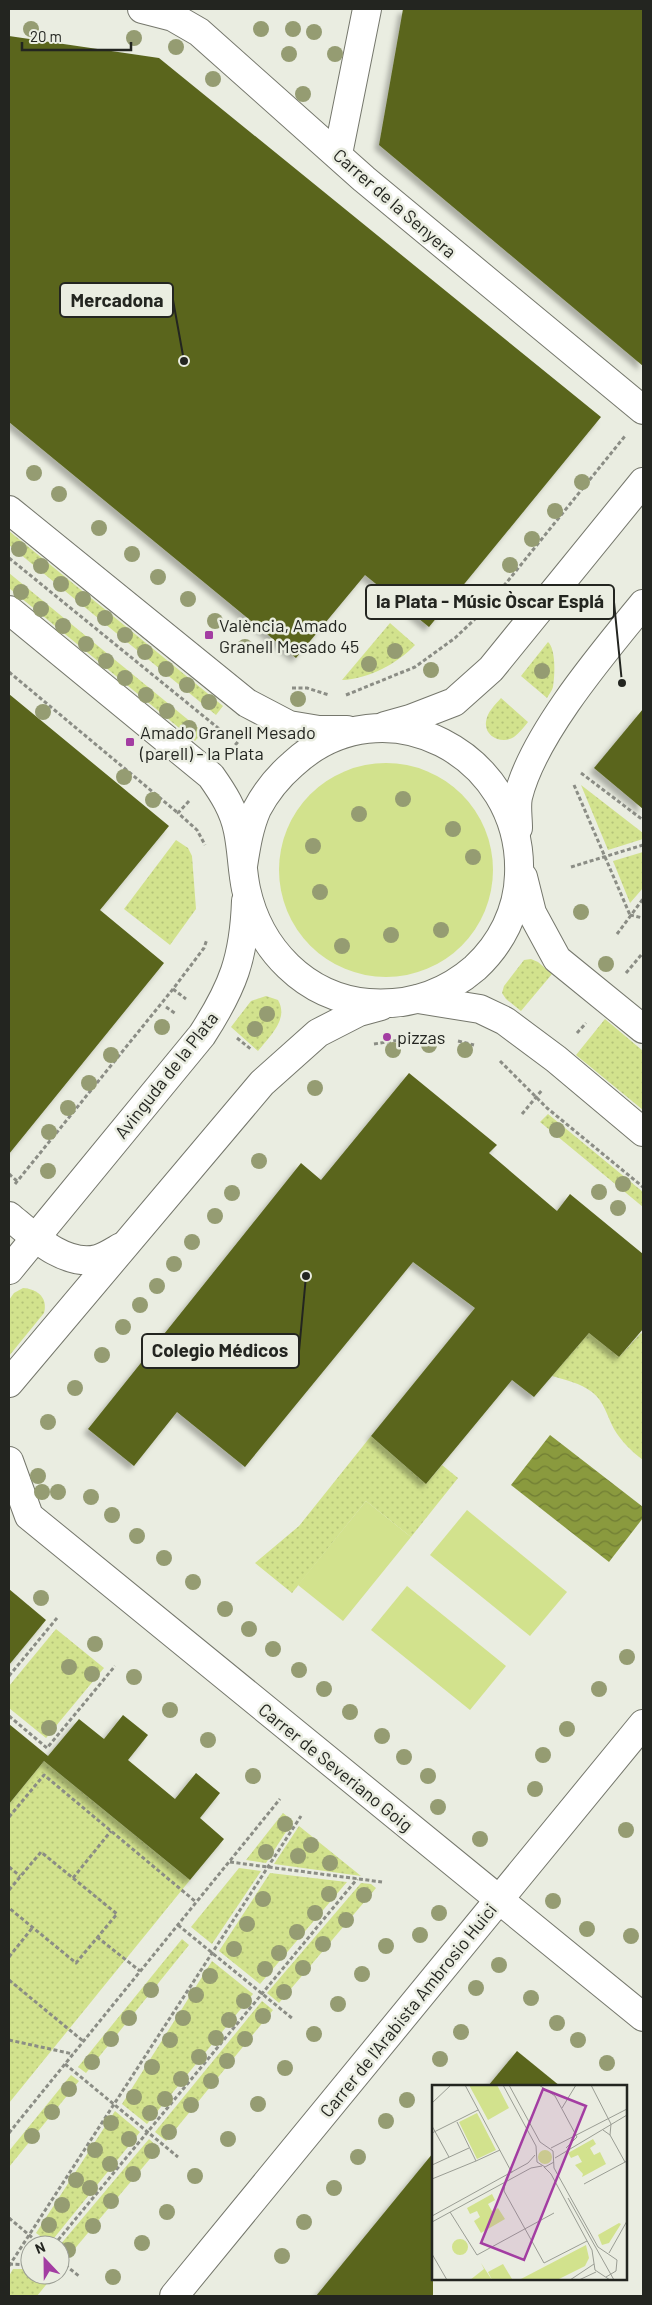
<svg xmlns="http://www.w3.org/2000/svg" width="652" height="2305" font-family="Barlow,sans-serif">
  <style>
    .grass { fill: url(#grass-dots) }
    .garden { fill: #d2e28d }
    .water { fill: url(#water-waves) }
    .building { fill: #5a651f; filter: url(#shadow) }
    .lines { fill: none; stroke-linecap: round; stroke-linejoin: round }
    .minor-casing { stroke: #75776c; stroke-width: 30 }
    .secondary-casing { stroke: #75776c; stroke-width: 30 }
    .path { stroke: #8b8d85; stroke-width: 3; stroke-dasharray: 4 2.5; stroke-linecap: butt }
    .minor { stroke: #fff; stroke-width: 28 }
    .secondary { stroke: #fff; stroke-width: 28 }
    .tree { fill: #959c72 }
    .poi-dot { fill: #a33da2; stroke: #eaede1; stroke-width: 2 }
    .labels { text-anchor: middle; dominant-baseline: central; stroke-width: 5; stroke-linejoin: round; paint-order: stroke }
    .street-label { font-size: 18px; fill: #232520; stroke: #eaede1 }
    .poi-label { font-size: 18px; fill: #232520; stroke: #eaede1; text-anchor: start }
    .inset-road { fill: none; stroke: #9a9d94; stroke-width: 1 }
    .view { fill: #a33da2; fill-opacity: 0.15; stroke: #a33da2; stroke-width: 2.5 }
    .inset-edge { fill: none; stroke: #232520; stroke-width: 2.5 }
    .leader { fill: none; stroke: #232520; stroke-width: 2 }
    .callout-dot { fill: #232520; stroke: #eaede1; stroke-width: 2 }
    .callout { fill: #eaede1; stroke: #232520; stroke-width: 2 }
    .callout-label { font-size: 19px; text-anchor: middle; font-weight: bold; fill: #232520 }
  </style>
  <defs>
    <pattern id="grass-dots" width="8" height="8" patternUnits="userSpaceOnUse" patternTransform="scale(1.25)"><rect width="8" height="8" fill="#d2e28d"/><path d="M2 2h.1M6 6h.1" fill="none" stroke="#b4c279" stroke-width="1.8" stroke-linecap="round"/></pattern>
    <pattern id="water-waves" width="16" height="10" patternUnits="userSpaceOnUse" patternTransform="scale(1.25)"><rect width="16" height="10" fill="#8a9a3e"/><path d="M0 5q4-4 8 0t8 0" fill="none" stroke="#707d34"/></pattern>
    <filter id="shadow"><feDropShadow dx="-4.5" dy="4.5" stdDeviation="2.5" flood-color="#0004"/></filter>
  </defs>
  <rect width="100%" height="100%" fill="#eaede1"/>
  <g class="grass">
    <path d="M9,531L223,706L216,715L9,545Z"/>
    <path d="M9,573L203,732L195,741L9,588Z"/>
    <path d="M390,623L415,645C397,664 368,679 342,680Z"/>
    <path d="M548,642C556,649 555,676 553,687C552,691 549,694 547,698L521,676Z"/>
    <path d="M501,698L528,722C524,727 519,733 514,737C502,745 484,736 486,722C487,712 495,705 501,698Z"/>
    <path d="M581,785L643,833V839L608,850Z"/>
    <path d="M176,840L188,848L192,856L196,909L170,945L124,909Z"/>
    <path d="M643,852V888L630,903L613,861Z"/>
    <path d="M531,959L538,962L552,974L521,1011L506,999L502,993L504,986L524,960Z"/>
    <path d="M266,996L278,1000C289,1019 270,1036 258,1051L231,1027L251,1001Z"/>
    <path d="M605,1019L643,1051V1110L576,1055Z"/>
    <path d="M548,1114L643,1192V1207L540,1122Z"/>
    <path d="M23,1288C38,1289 48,1298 44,1313L9,1356V1300L14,1293Z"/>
    <path d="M589,1333L619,1357L641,1333L643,1335V1460C632,1452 621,1441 614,1429C607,1416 604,1401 592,1392C580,1383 566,1380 552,1376Z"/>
    <path d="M371,1436L426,1484L442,1465L458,1478L411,1537L366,1501L292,1593L255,1563L299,1526Z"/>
    <path d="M56,1629L104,1668L46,1738L9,1708V1686Z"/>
    <path d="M44,1761L190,1880L9,2103V1804Z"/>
    <path d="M283,1813L293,1821L266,1863L246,1860Z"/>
    <path d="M299,1826L361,1876L274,1864Z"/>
    <path d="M239,1868L261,1871L212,1944L191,1927Z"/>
    <path d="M270,1873L347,1882L260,1984L219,1951Z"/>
    <path d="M361,1883L371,1884L376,1888L279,2003L267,1993Z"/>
    <path d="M182,1939L189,1945L86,2073L78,2067Z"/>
    <path d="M212,1961L253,1994L147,2124L122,2104Z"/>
    <path d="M262,2001L273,2010L166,2141L155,2132Z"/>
    <path d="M71,2075L79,2081L9,2167V2151Z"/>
    <path d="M115,2111L140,2132L50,2243L36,2233Z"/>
    <path d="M149,2139L159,2148L67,2258L60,2252V2245Z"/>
    <path d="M13,2269H30V2275H54L37,2296H9V2276Z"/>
  </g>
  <g class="garden">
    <circle cx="386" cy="870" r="107"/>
    <path d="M366,1501L411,1537L343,1621L298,1585Z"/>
    <path d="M467,1510L567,1592L530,1636L430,1555Z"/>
    <path d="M407,1586L506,1666L470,1710L371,1630Z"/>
  </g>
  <path class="water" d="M550,1435L643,1507V1518L609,1562L511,1485Z"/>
  <g class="building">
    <path d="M403,9H643V366L379,145Z"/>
    <path d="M9,36L159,58L601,417L429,627L365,575L296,658L9,422Z"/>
    <path d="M9,694L169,826L100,910L164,963L9,1154Z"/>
    <path d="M643,709V809L594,768Z"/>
    <path d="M409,1073L497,1145L489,1153L557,1211L570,1194L643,1254V1329L619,1357L589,1333L534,1397L512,1380L426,1484L371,1436L475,1308L413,1262L245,1467L177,1412L134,1466L88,1429L301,1163L321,1180Z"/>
    <path d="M9,1589L46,1620L9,1665Z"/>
    <path d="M123,1715L148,1735L128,1760L175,1799L196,1773L220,1793L200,1818L224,1839L190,1880L44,1761L9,1804V1724L48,1756L79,1719L104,1739Z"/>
    <path d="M517,2051L560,2086H488Z"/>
    <path d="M433,2153V2296H316Z"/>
  </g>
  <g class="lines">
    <g class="minor-casing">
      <g id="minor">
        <path d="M142,9L173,17L199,32L364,179L643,410"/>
        <path d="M338,154L367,9"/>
        <path d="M9,1216C32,1235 64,1267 97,1259C105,1257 114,1251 121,1247"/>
        <path d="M9,1461L29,1516L643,2017"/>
        <path d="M174,2296L643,1724"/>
      </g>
    </g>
    <g class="secondary-casing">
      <g id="secondary">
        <path d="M9,510L247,703L289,725L319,730H347"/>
        <path d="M9,610L211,776C223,793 234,810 238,831C242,850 242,870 246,889C259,949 305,997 368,1003C408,1006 445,994 475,968C501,944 518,911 519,875C524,754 384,680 293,764C278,777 266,792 257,809C249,827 246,847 243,866"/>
        <path d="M385,726L410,719L454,702L491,669L643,482"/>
        <path d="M518,828C518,818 516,806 518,797C533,735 603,653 643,604"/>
        <path d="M523,877L532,913L557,959L643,1029"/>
        <path d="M418,999L480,1009L505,1021L556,1059L643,1132"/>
        <path d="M9,1270L202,1035C233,987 244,958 246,901"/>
        <path d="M9,1383L262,1083L318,1033L359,1012L381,1006"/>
      </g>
    </g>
    <g class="path">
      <path d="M9,558L223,732"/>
      <path d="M9,672L178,813"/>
      <path d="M292,688H307L329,695"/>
      <path d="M346,695L415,667L455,638L475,619L507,582L625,436"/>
      <path d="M231,750L242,737"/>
      <path d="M581,773L643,820"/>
      <path d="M574,785L630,915"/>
      <path d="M189,801L178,813L197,830L205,845"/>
      <path d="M571,867L643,845"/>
      <path d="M630,915L643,918"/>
      <path d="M617,934L643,899"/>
      <path d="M626,973L642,954"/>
      <path d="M173,989L186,999"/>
      <path d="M166,1007L176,1014"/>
      <path d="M577,1033L586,1023"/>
      <path d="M237,1038L252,1050"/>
      <path d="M458,1041L474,1045"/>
      <path d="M374,1044L419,1037L437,1038"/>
      <path d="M500,1061L547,1108L643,1187"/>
      <path d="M522,1114L542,1090"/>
      <path d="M9,1174L17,1181"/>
      <path d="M15,1184L173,989L204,948L207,939"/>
      <path d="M9,1676L57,1618"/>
      <path d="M9,1716L47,1748L115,1666"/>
      <path d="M9,1817L44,1775L196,1902"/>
      <path d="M230,1862L382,1882"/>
      <path d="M9,1867L20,1876"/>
      <path d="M73,1878L111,1831"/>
      <path d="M9,1890L41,1852L117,1914L76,1963L9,1908"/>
      <path d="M178,1925L293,2019"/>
      <path d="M97,1937L140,1971"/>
      <path d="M9,1957L33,1927"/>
      <path d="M9,1980L83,2041"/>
      <path d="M9,2040L73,2054"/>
      <path d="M65,2064L178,2157"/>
      <path d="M9,2133L280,1799"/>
      <path d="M9,2218L41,2245"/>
      <path d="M54,2245L357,1879"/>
      <path d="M60,2261L79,2276"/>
      <path d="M9,2264L30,2265"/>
      <path d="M9,2266L301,1816"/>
    </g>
    <use href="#minor" class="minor"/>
    <use href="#secondary" class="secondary"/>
  </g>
  <g class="tree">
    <circle cx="31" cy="29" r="8"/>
    <circle cx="261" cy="29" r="8"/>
    <circle cx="293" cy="29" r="8"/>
    <circle cx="314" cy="32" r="8"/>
    <circle cx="134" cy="38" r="8"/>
    <circle cx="176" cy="47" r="8"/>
    <circle cx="289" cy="54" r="8"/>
    <circle cx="335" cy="54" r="8"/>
    <circle cx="213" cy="79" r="8"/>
    <circle cx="303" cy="94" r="8"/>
    <circle cx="34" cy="473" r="8"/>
    <circle cx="582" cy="482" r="8"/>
    <circle cx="59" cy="494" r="8"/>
    <circle cx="555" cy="511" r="8"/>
    <circle cx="99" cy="528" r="8"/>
    <circle cx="532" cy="539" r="8"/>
    <circle cx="19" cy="549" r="8"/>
    <circle cx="132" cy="554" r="8"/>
    <circle cx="510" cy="565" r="8"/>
    <circle cx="41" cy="566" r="8"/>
    <circle cx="158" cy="577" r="8"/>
    <circle cx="61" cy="584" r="8"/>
    <circle cx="21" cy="592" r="8"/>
    <circle cx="83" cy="599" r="8"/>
    <circle cx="188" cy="599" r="8"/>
    <circle cx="41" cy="609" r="8"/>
    <circle cx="105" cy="618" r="8"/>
    <circle cx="215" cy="621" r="8"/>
    <circle cx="63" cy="626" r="8"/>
    <circle cx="125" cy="635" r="8"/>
    <circle cx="86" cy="644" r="8"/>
    <circle cx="245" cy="647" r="8"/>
    <circle cx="395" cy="651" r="8"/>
    <circle cx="145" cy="652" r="8"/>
    <circle cx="106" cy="661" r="8"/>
    <circle cx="369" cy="664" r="8"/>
    <circle cx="166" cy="669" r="8"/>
    <circle cx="431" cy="670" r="8"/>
    <circle cx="542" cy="671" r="8"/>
    <circle cx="125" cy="678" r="8"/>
    <circle cx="187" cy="685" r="8"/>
    <circle cx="146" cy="695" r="8"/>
    <circle cx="298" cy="699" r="8"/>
    <circle cx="209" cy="702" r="8"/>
    <circle cx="167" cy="711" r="8"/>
    <circle cx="43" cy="712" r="8"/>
    <circle cx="189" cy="728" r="8"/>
    <circle cx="124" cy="777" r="8"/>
    <circle cx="403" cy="799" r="8"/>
    <circle cx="153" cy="800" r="8"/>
    <circle cx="359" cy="814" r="8"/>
    <circle cx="453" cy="829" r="8"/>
    <circle cx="313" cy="846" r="8"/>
    <circle cx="473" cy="857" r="8"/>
    <circle cx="320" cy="892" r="8"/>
    <circle cx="581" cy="912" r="8"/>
    <circle cx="441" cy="930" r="8"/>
    <circle cx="391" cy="935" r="8"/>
    <circle cx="342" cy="946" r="8"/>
    <circle cx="606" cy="964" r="8"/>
    <circle cx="267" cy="1014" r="8"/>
    <circle cx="162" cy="1027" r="8"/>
    <circle cx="255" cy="1029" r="8"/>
    <circle cx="429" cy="1045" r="8"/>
    <circle cx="393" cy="1050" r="8"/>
    <circle cx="465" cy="1050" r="8"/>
    <circle cx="111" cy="1055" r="8"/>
    <circle cx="89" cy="1083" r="8"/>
    <circle cx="315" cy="1088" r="8"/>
    <circle cx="68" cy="1108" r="8"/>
    <circle cx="557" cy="1130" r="8"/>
    <circle cx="49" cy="1132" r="8"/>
    <circle cx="259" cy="1161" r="8"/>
    <circle cx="48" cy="1171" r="8"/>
    <circle cx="623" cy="1184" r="8"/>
    <circle cx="599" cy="1192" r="8"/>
    <circle cx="232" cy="1193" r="8"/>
    <circle cx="618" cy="1208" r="8"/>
    <circle cx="215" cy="1216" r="8"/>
    <circle cx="192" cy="1242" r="8"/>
    <circle cx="174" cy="1264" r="8"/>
    <circle cx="157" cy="1286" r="8"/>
    <circle cx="140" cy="1305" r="8"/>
    <circle cx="123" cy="1327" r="8"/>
    <circle cx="102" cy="1355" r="8"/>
    <circle cx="75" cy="1388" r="8"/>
    <circle cx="48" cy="1422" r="8"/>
    <circle cx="38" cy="1476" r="8"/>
    <circle cx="42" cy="1492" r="8"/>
    <circle cx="58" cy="1492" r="8"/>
    <circle cx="91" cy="1497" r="8"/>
    <circle cx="112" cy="1515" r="8"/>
    <circle cx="137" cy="1536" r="8"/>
    <circle cx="164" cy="1558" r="8"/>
    <circle cx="193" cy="1582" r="8"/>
    <circle cx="41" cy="1598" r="8"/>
    <circle cx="225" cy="1609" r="8"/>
    <circle cx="249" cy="1629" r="8"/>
    <circle cx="95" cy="1644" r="8"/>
    <circle cx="273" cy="1649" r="8"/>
    <circle cx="627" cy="1657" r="8"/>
    <circle cx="69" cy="1667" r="8"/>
    <circle cx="299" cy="1670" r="8"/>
    <circle cx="92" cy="1674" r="8"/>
    <circle cx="134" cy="1677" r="8"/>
    <circle cx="324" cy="1689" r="8"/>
    <circle cx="599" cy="1689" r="8"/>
    <circle cx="170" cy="1710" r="8"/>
    <circle cx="350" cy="1712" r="8"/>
    <circle cx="49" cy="1728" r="8"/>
    <circle cx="567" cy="1729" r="8"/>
    <circle cx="382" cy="1736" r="8"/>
    <circle cx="208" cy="1740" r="8"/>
    <circle cx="543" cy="1755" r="8"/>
    <circle cx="404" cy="1757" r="8"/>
    <circle cx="253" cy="1776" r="8"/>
    <circle cx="428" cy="1776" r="8"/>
    <circle cx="535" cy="1789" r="8"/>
    <circle cx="438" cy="1807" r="8"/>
    <circle cx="285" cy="1824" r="8"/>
    <circle cx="626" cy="1830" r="8"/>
    <circle cx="480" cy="1839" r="8"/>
    <circle cx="311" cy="1845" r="8"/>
    <circle cx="266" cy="1852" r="8"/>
    <circle cx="298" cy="1856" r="8"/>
    <circle cx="330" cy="1863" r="8"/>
    <circle cx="329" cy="1894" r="8"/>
    <circle cx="364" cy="1895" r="8"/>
    <circle cx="263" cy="1899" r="8"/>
    <circle cx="553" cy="1901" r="8"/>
    <circle cx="315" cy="1913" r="8"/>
    <circle cx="439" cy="1913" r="8"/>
    <circle cx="346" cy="1920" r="8"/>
    <circle cx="247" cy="1924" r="8"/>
    <circle cx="587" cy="1929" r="8"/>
    <circle cx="297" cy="1932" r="8"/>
    <circle cx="420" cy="1935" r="8"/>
    <circle cx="631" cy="1936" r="8"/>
    <circle cx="323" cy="1944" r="8"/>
    <circle cx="386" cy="1946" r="8"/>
    <circle cx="234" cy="1949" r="8"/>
    <circle cx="279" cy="1953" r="8"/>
    <circle cx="499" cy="1965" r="8"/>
    <circle cx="303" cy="1968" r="8"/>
    <circle cx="265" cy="1969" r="8"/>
    <circle cx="362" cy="1974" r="8"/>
    <circle cx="210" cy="1976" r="8"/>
    <circle cx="476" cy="1988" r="8"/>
    <circle cx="151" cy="1990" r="8"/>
    <circle cx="284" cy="1992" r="8"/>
    <circle cx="196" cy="1995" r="8"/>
    <circle cx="531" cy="1998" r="8"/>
    <circle cx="244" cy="2001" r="8"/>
    <circle cx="338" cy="2004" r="8"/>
    <circle cx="263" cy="2016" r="8"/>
    <circle cx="129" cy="2018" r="8"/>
    <circle cx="183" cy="2018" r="8"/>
    <circle cx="229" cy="2020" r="8"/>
    <circle cx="557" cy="2023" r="8"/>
    <circle cx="461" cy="2032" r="8"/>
    <circle cx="314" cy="2034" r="8"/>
    <circle cx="216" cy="2038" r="8"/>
    <circle cx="111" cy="2039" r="8"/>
    <circle cx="245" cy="2039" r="8"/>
    <circle cx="170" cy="2040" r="8"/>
    <circle cx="578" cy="2040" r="8"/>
    <circle cx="199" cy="2057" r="8"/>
    <circle cx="440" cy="2059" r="8"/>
    <circle cx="227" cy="2061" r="8"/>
    <circle cx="92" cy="2062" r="8"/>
    <circle cx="607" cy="2063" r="8"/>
    <circle cx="152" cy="2067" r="8"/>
    <circle cx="285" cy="2068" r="8"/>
    <circle cx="181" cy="2079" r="8"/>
    <circle cx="211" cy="2081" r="8"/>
    <circle cx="69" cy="2089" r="8"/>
    <circle cx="134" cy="2097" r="8"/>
    <circle cx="165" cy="2099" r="8"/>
    <circle cx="407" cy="2100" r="8"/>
    <circle cx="258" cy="2104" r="8"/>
    <circle cx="191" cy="2105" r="8"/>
    <circle cx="52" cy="2112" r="8"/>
    <circle cx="150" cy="2113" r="8"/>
    <circle cx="386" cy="2121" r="8"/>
    <circle cx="111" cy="2123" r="8"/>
    <circle cx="169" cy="2132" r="8"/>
    <circle cx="32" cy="2136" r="8"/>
    <circle cx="129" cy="2139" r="8"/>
    <circle cx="228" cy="2139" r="8"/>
    <circle cx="95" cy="2150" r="8"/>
    <circle cx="152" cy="2151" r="8"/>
    <circle cx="358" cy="2157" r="8"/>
    <circle cx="110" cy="2164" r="8"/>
    <circle cx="133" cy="2174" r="8"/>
    <circle cx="195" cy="2176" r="8"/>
    <circle cx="76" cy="2180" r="8"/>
    <circle cx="90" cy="2188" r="8"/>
    <circle cx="334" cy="2188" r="8"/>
    <circle cx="111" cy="2201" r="8"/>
    <circle cx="62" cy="2205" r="8"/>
    <circle cx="167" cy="2212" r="8"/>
    <circle cx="304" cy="2222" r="8"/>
    <circle cx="49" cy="2225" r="8"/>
    <circle cx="93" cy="2226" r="8"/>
    <circle cx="142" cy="2243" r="8"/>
    <circle cx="68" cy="2250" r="8"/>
    <circle cx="282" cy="2256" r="8"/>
    <circle cx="113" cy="2277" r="8"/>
  </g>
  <g class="poi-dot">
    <rect x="204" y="630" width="10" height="10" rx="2.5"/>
    <rect x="125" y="737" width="10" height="10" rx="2.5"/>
    <circle cx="387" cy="1037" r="5"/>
  </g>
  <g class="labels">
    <g class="street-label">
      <text transform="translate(395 203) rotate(41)">Carrer de la Senyera</text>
      <text transform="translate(166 1075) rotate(-52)">Avinguda de la Plata</text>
      <text transform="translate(336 1767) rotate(39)">Carrer de Severiano Goig</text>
      <text transform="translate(408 2010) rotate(-51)">Carrer de l'Arabista Ambrosio Huici</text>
    </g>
    <g class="poi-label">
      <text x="219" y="625">València, Amado<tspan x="219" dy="21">Granell Mesado 45</tspan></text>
      <text x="140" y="732">Amado Granell Mesado<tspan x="140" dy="21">(parell) - la Plata</tspan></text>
      <text x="397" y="1037">pizzas</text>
    </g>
  </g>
  <g transform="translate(432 2085)">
    <rect width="195" height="195" fill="#eaede1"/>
    <path d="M37,0H65L77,23L56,35ZM45,28L64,65L45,74L27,37ZM161,54L164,59L158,63L162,70L168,67L174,79L150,92L151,89L143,80L150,77L146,70L139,73L136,68ZM60,109L63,115L56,119L60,126L66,123L73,134L49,148L42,136L48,132L45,126L38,129L35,123ZM187,138L189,139L177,158L170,160L166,150ZM20 162a8 8 0 1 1 16 0a8 8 0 1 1-16 0ZM154,160L157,173L153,181L125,195H87ZM49,178L60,195H38L52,184Z" fill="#d2e28d"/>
    <path d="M106 72a7 7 0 1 1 14 0a7 7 0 1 1-14 0ZM71,179L80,194L60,195L56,187Z" fill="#d2e28d"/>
    <path class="inset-road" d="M33,0L80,88M71,0L104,61L105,77L113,82L122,77M77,0L108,57L121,66L122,83L166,162L185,175L184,186L174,192M107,0L123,11L145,52L134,63M159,0L179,39L178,50M0,18L19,0M130,23L144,0M25,37L44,76L68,65M0,41L17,72M171,45L178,50L193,77M0,48L46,25M119,63L195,24M123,73L195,30M0,80L37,63M112,82L119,89L160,165L163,185L178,195M0,94L44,76M73,97L72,106L112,178L155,156M152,99L195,76M136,113L182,195M18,127L45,170L122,128M0,131L96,78L103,70M0,137L99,83L110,81M177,168L195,136M0,169L15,195M138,195L162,179M147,195L164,187"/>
    <path class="view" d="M111,4L154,21L92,175L49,158Z"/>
    <rect width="195" height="195" class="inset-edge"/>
  </g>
  <path class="leader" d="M184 361L173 300M622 683L614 602M306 1276L299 1351"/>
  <g class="callout-dot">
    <circle cx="184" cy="361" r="5"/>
    <circle cx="622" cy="683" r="5"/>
    <circle cx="306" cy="1276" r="5"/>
  </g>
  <g class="callout">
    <rect x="60" y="283" width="113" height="34" rx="5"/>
    <rect x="366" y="585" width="248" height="34" rx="5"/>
    <rect x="142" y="1334" width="157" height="34" rx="5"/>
  </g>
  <g class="callout-label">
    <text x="117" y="307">Mercadona</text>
    <text x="490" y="608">la Plata - Músic Òscar Esplá</text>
    <text x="220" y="1357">Colegio Médicos</text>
  </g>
  <rect width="652" height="2305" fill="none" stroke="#232520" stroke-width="20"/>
  <g transform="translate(45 2260) rotate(338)"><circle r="24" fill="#eaede1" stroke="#9a9d94"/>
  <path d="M0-4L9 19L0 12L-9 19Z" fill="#a33da2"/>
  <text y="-8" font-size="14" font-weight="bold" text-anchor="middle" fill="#232520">N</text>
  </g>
  <path d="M22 42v8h109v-8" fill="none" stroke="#232520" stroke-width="2.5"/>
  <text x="30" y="42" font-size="15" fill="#232520" stroke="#eaede1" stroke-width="4" paint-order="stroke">20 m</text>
</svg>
